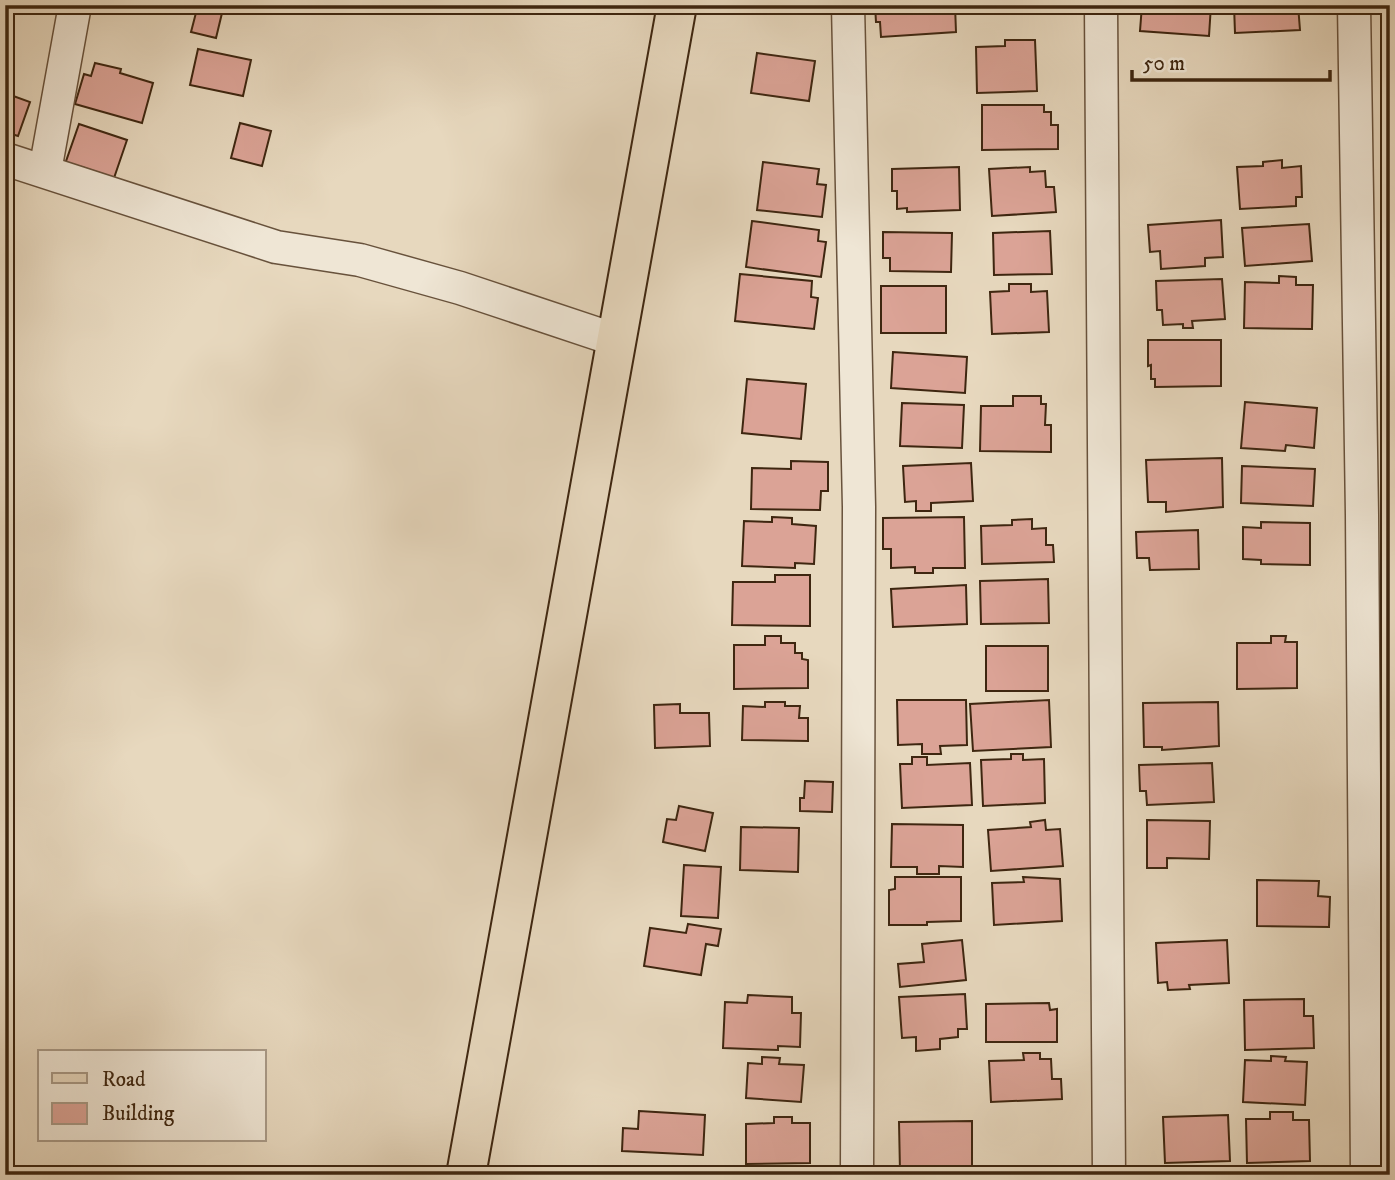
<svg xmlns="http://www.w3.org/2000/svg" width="1395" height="1180" font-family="'IM FELL DW Pica',serif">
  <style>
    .building { fill: #dba396; stroke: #3e2610; stroke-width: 2 }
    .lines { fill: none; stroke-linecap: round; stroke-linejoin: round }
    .minor-casing { stroke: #68523c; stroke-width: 35 }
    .primary-casing { stroke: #3e2610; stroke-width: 42 }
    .minor { stroke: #efe6d5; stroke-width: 32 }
    .primary { stroke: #e7d8be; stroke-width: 38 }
  </style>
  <rect width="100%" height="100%" fill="#e7d8be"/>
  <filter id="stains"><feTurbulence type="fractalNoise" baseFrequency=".00286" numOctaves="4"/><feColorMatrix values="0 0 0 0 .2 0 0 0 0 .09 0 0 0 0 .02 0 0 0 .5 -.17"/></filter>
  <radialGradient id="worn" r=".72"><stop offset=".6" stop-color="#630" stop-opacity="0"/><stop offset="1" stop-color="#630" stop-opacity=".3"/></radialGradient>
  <g class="building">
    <path d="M5,5H40L39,14L5,10Z"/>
    <path d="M198,5H219L217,11L222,13L216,38L191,32Z"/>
    <path d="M875,5H955L956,32L881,37L880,22H876Z"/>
    <path d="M1142,5H1211L1209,36L1140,31Z"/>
    <path d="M1234,5H1298L1300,30L1235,33Z"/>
    <path d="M1005,40H1035L1037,91L977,93L976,47L1005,46Z"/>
    <path d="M198,49L251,60L243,96L190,85Z"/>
    <path d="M757,53L815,61L809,101L751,93Z"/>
    <path d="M95,63L121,69L120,73L153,83L142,123L75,104L84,74L91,76Z"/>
    <path d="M5,93L30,102L18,136L5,132Z"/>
    <path d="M982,105H1044V112H1051V125H1058V149L982,150Z"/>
    <path d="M240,123L271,131L262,166L231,158Z"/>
    <path d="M79,124L127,140L114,178L82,167L81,173L64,167Z"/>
    <path d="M1282,160V168L1301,166L1302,197H1296V206L1240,209L1237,167L1263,166V162Z"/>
    <path d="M763,162L819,169L817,184L826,185L822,217L757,210Z"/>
    <path d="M959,167L960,210L907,212V208L897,209V191H892V169Z"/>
    <path d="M1030,167V172L1045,171L1046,187H1054L1056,212L992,216L989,169Z"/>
    <path d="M1221,220L1223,257L1205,258V266L1161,269L1160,251L1150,252L1148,225Z"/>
    <path d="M752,221L819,230L818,241L826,242L821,277L746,267Z"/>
    <path d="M1309,224L1312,261L1245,266L1242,228Z"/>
    <path d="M1050,231L1052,274L994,275L993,233Z"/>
    <path d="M883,232L952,233L951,272L890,271V258H883Z"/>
    <path d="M740,274L812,281L811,297L818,298L814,329L735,321Z"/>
    <path d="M1279,276L1296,277V285H1313L1312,329L1244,328L1245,282L1279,283Z"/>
    <path d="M1222,279L1225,319L1192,321L1193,328H1183V324L1163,325L1162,310H1157L1156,281Z"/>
    <path d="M1009,284H1031V292L1047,291L1049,332L992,334L990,292L1009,291Z"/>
    <rect x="881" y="286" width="65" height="47"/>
    <path d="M1148,340H1221V386L1155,387V379H1151V365L1148,366Z"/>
    <path d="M893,352L967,357L965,393L891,388Z"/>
    <path d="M747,379L806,384L801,439L742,433Z"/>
    <path d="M1013,396H1041V404H1046L1045,425H1051V452L980,451L981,406H1013Z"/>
    <path d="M1245,402L1317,408L1314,448L1286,445L1285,451L1241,448Z"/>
    <path d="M902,403L964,405L962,448L900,446Z"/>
    <path d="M1222,458L1223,507L1166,512V502H1148L1146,460Z"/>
    <path d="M791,461L828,462V491H821L820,510L751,509L752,468L791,469Z"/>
    <path d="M971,463L973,501L931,503V511H916V501L905,502L903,466Z"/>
    <path d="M1242,466L1315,469L1313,506L1241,503Z"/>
    <path d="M772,517L792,518V524L816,526L814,564L795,563V568L742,566L744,521L772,522Z"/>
    <path d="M964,517L965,568H933V573H915V567L891,568V549H883V518Z"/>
    <path d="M1032,519V529L1046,528V545H1053L1054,562L982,564L981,526L1012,525V520Z"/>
    <path d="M1261,522L1310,523V565L1261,564V560L1243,559V527L1261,528Z"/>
    <path d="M1198,530L1199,569L1150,570L1149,558H1137L1136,532Z"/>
    <path d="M775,575H810V626L732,625L733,582H775Z"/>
    <path d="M1048,579L1049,623L981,624L980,581Z"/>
    <path d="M966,585L967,624L893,627L891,589Z"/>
    <path d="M765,636H781V643H795V653H802V659L808,660V688L734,689V645H765Z"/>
    <path d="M1271,636H1286L1285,642H1297V688L1237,689V643H1271Z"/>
    <rect x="986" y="646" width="62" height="45"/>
    <path d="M897,700H966L967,745L940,746L941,754H922V744L898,745Z"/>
    <path d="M1049,700L1051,747L973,751L970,704Z"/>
    <path d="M765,702H785V706H800L799,718H808V741L742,740L743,706L765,707Z"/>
    <path d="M1218,702L1219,746L1162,750V747H1144L1143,703Z"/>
    <path d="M680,704V713H709L710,746L655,748L654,705Z"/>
    <path d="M1011,754H1023V760L1044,759L1045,803L983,806L981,760L1011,759Z"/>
    <path d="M912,757H927V765L970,763L972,805L902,808L900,764H912Z"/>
    <path d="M1212,763L1214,802L1147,805L1146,791H1140L1139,765Z"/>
    <path d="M805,781L833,782L832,812L800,811V798H804Z"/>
    <path d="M679,806L713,813L705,851L663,842L667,819L676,820Z"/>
    <path d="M1045,820L1046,830L1060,829L1063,866L991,871L988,830L1031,827L1030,822Z"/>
    <path d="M1147,820L1210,821L1209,859L1167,858V868H1147Z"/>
    <path d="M892,824L963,825V867L939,866V874H917V867H891Z"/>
    <path d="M741,827L799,828L798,872L740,870Z"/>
    <path d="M684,865L721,867L718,918L681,916Z"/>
    <path d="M895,877H961V921L927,922V925H889V890L895,889Z"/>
    <path d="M1023,877L1060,879L1062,921L994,925L992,883L1024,882Z"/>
    <path d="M1257,880L1319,881L1318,896L1330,897L1329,927L1257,926Z"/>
    <path d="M688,924L721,929L718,946L706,944L701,975L644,966L650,928L686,933Z"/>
    <path d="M962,940L966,980L900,987L898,964L924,962L922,944Z"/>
    <path d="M1227,940L1229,983L1189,985L1190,989L1168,990L1167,982L1158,983L1156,943Z"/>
    <path d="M965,994L967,1029H958V1037L940,1039V1049L916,1051V1037L902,1038L899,997Z"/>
    <path d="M748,995L792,997V1013H801L800,1047L778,1046V1050L723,1048L725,1002L747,1003Z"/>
    <path d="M1304,999V1016H1313L1314,1048L1245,1050L1244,1000Z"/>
    <path d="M1049,1003L1050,1010L1057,1009V1042H986V1004Z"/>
    <path d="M1023,1053H1040V1059H1051L1052,1079H1061L1062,1099L991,1102L989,1061L1024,1060Z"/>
    <path d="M1271,1056L1286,1057L1285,1061L1307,1062L1305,1105L1243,1102L1245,1060L1271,1061Z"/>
    <path d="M762,1057L780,1058L779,1064L804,1065L801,1102L746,1098L748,1063L762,1064Z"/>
    <path d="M639,1111L705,1115L703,1155L622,1151L623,1128L638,1129Z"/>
    <path d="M1270,1112H1293V1120H1309L1310,1161L1247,1163L1246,1119H1270Z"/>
    <path d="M1228,1115L1230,1161L1165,1163L1163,1117Z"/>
    <path d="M774,1117H792V1123H810V1163L746,1164V1124L774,1123Z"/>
    <path d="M972,1121V1169L900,1171L899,1122Z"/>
  </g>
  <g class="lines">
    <g class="minor-casing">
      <g id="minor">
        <path d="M848,5L859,507L857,1175"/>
        <path d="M1101,5L1109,1175"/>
        <path d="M1354,5L1362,515L1367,1175"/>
        <path d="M5,159L276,247L360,260L460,288L616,340"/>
        <path d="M45,171L75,5"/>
      </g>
    </g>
    <g class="primary-casing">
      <path id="primary" d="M466,1175L677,5"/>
    </g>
    <use href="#minor" class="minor"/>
    <use href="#primary" class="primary"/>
  </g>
  <rect width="1395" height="1180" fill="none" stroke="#e7d8be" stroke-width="28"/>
  <rect x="7" y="7" width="1381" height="1166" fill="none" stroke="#3e2610" stroke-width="3.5"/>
  <rect x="14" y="14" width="1367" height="1152" fill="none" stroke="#3e2610" stroke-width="2"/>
  <rect x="38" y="1050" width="228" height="91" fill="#efe6d5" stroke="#a89986" stroke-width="2"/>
  <rect x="52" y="1073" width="35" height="10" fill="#e7d8be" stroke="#a89986" stroke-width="2"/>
  <text x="102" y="1086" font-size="21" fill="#3e2610">Road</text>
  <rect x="52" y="1103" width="35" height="21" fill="#dba396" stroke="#a89986" stroke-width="2"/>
  <text x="102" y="1120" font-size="21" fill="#3e2610">Building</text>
  <path d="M1132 70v10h198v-10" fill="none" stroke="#3e2610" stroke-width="3.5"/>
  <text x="1143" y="70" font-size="21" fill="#3e2610" stroke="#efe6d5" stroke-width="5" paint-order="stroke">50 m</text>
  <rect width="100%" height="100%" filter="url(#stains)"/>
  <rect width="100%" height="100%" fill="url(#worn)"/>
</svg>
